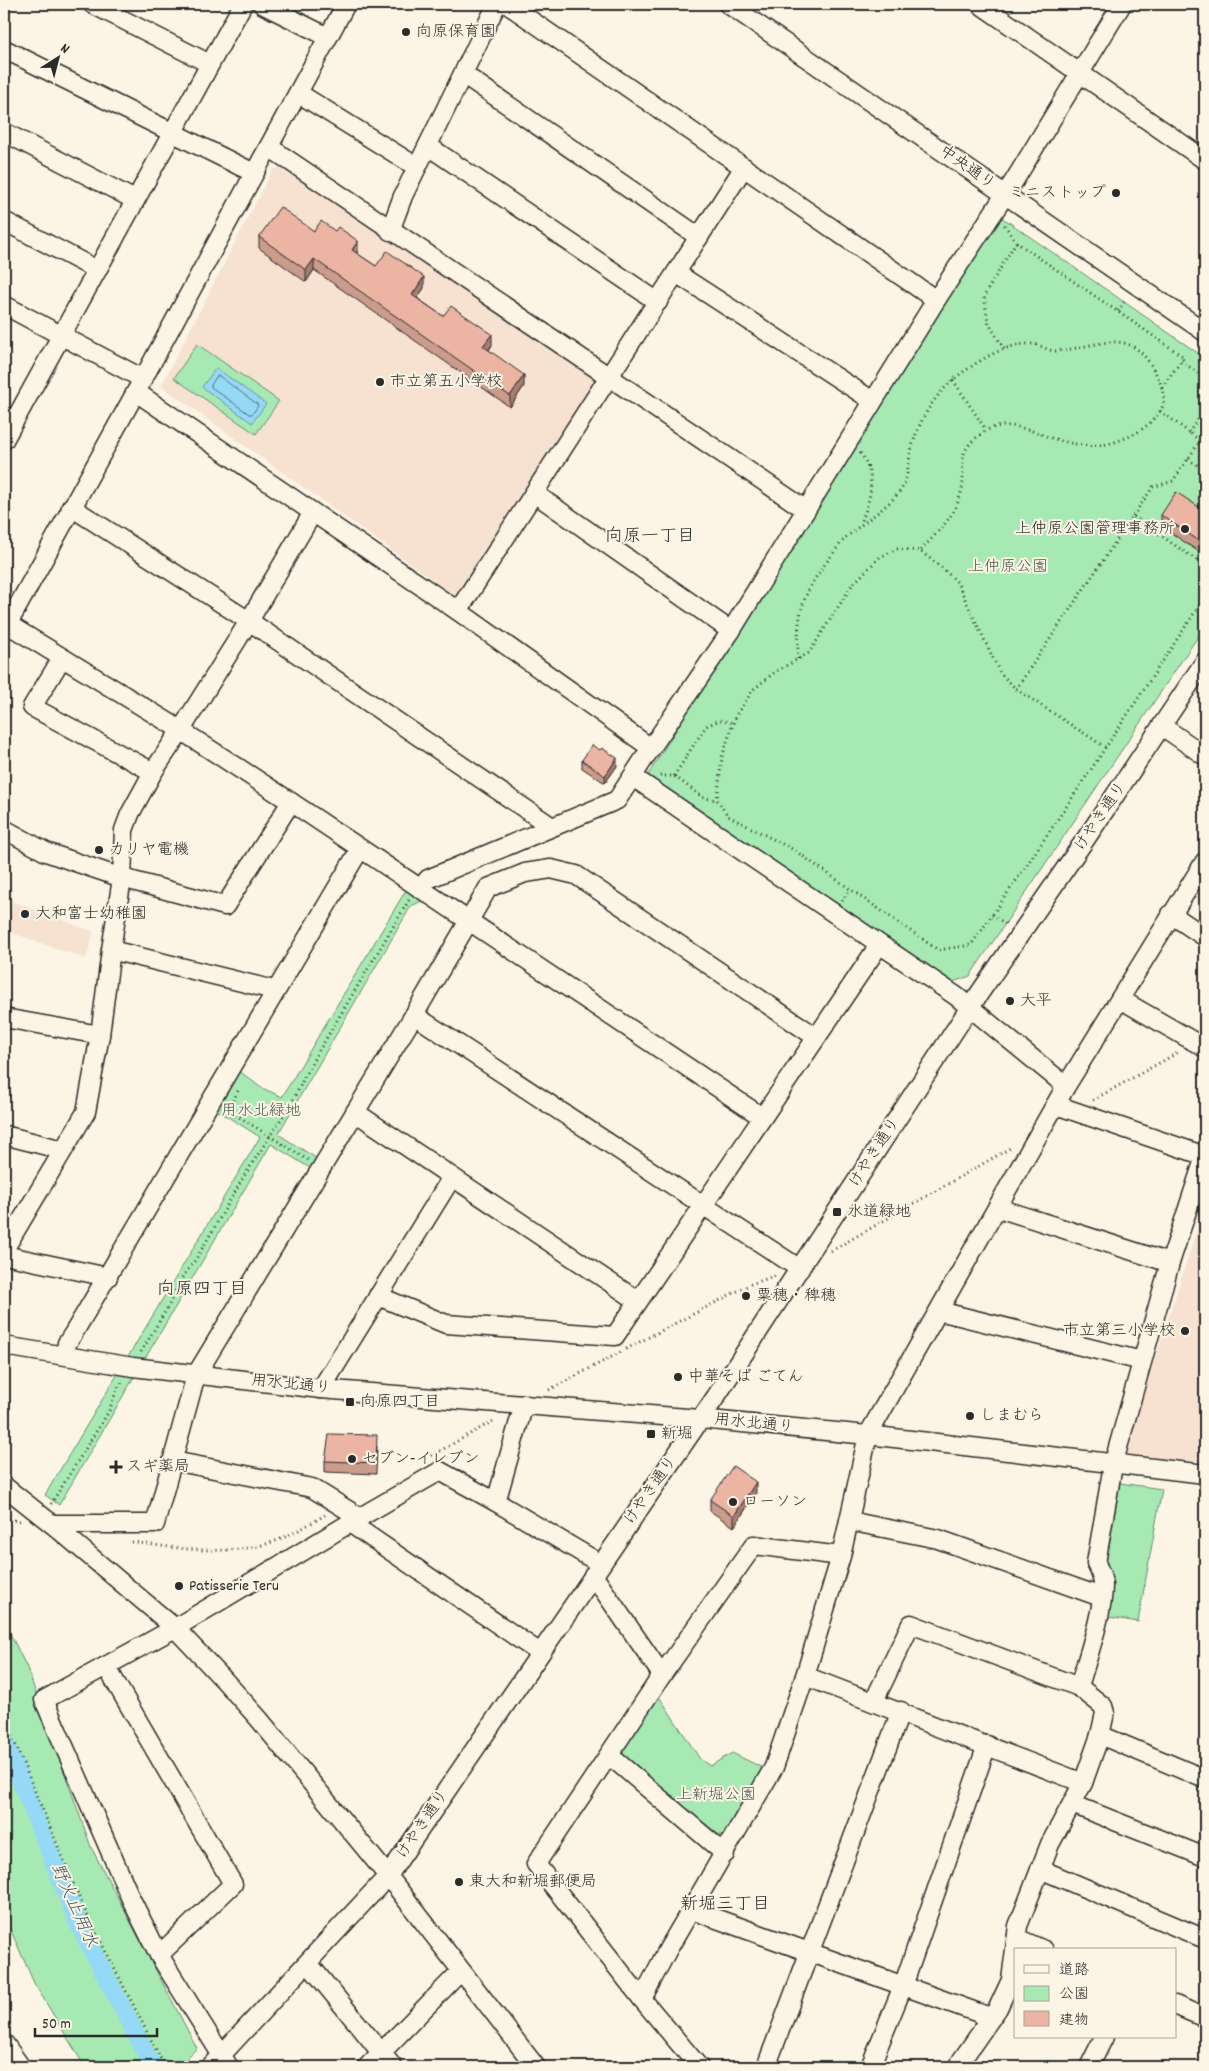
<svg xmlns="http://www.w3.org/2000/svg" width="1209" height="2071" font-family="Dekko,'Klee One',sans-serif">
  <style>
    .built { fill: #f7e2d1 }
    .green { fill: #a7e9b3; stroke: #698a6f }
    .water { fill: #95d9f7; stroke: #6b93a5 }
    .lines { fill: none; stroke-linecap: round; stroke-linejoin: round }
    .shore { stroke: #55717d; stroke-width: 1 }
    .canal { stroke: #95d9f7; stroke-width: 18 }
    .minor-casing { stroke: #2b2b2b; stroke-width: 21 }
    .path { stroke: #2b2b2b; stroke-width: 3; stroke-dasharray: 1 4; stroke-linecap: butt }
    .minor { stroke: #fcf5e5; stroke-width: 18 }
    .wall { fill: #cb9b8c; stroke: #2b2b2b }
    .shaded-wall { fill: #a57e72; stroke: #2b2b2b }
    .building { fill: #ecb4a3; stroke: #2b2b2b }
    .poi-dot { fill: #2b2b2b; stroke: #fcf5e5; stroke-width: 2 }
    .labels { text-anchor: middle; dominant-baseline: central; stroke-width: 4; stroke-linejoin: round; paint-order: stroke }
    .poi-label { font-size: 16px; fill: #2b2b2b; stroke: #fcf5e5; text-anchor: start }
    .street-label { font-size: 16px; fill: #2b2b2b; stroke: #fcf5e5 }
    .park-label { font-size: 16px; fill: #4a5a4d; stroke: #fcf5e5 }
    .neighbourhood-label { font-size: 18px; fill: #2b2b2b; stroke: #fcf5e5 }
    .water-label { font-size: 18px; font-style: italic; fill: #46565e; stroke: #fcf5e5 }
  </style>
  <rect width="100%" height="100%" fill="#fcf5e5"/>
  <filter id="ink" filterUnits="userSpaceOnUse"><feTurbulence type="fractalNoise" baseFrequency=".02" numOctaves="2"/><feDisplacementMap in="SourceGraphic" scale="10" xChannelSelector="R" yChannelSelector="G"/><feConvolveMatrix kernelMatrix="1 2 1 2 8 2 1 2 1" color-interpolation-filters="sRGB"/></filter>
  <g filter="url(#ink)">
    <g class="built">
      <path d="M285,167L599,378L456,596L161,386L273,169Z"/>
      <path d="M4,898L94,932L86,959L4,930Z"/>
      <path d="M1205,1205V1467L1123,1457Z"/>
    </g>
    <g class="green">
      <path d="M997,214L1205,358V626L970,976L953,982L648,775Z"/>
      <path d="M197,344L279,401L256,434L174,378Z"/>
      <path d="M406,890L422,901L411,906L278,1134L319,1160L313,1170L271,1144L59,1505L45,1495L260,1137L215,1109L238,1070L260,1087L282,1097Z"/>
      <path d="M1120,1483L1162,1489L1138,1622L1108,1617L1106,1564Z"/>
      <path d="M4,1621L27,1668L91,1847L197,2048L178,2067H85L34,1983L4,1915Z"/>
      <path d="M658,1695L700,1759L710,1766L732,1753L763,1768L759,1779L728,1834L719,1835L624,1758L622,1748Z"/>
    </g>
    <path class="water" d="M216,368L266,404L252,423L202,387Z"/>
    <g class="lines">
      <path class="shore" d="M219,376L257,404L258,406L252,414H249L211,387V385L216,377Z"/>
      <path class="canal" d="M4,1740L79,1925L153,2067"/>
      <g class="minor-casing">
        <g id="minor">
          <path d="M92,4L210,64"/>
          <path d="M262,4L328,37"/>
          <path d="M507,4L936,300"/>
          <path d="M728,4L1205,332"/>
          <path d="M980,4L1205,160"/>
          <path d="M4,49L254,173"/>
          <path d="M463,74L699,237"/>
          <path d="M298,93L417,167"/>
          <path d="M4,132L135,200"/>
          <path d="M428,146L658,302"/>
          <path d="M269,147L806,510"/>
          <path d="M4,221L97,270"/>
          <path d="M390,231L403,196L497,4"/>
          <path d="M676,273L873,401"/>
          <path d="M4,305L143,379"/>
          <path d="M136,392L458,611L651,748"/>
          <path d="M4,440L243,4"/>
          <path d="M534,493L731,631"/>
          <path d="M71,507L249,621L552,827"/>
          <path d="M458,611L744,167"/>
          <path d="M4,622L171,724L291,802L762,1117"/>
          <path d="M4,631L143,379L346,4"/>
          <path d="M62,658L32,707L153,772"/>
          <path d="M1162,726L1205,756"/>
          <path d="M633,777L956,996L1066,1086"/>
          <path d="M4,829L46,852L122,878L225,906L291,802"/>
          <path d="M420,889L428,879L617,800L651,748L731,631L936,300L1014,181L1122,4"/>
          <path d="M1171,914L1205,937"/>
          <path d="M111,950L274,990"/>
          <path d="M1120,999L1205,1048"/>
          <path d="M414,1015L800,1269"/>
          <path d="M4,1018L100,1035"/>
          <path d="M1056,1105L1205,1156"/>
          <path d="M355,1112L638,1301"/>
          <path d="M4,1135L63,1150"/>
          <path d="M998,1208L1170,1263"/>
          <path d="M4,1250L86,1112L100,1035L111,950L122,878L124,830L130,814L153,772L181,730L249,621L312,514"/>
          <path d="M4,1255L108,1277"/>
          <path d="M378,1296L446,1324L615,1336L879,945"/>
          <path d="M939,1311L1142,1361"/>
          <path d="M4,1346L133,1367L321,1389L700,1419L868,1435L1205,1474"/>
          <path d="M65,1355L67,1343L73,1334L360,849"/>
          <path d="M321,1389L452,1177"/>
          <path d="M524,1404L496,1502L601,1564"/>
          <path d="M173,1461L312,1488L359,1517"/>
          <path d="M4,1486L52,1524L175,1628L224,1680L259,1719L388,1876L536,2067"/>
          <path d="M849,1521L938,1539L1101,1597"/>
          <path d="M350,1523L540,1653"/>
          <path d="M52,1524H155L196,1375L414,1015L488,888L525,873L551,869L576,875L816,1037"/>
          <path d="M593,1575L662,1675"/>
          <path d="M106,1666L233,1884L159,1955"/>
          <path d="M805,1676L1083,1783"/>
          <path d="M874,1701L911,1624L1079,1687"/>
          <path d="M1100,1735L1205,1779"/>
          <path d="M609,1755L725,1854"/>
          <path d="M1072,1804L1205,1857"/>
          <path d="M1040,1869L1205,1939"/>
          <path d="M692,1910L990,2017"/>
          <path d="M1017,1938L1044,1950"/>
          <path d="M308,1963L393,2067"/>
          <path d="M642,1999L667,1951L774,1767L805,1676L841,1556L868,1435L1066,1086L1205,861"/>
          <path d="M1175,2005L1205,2018"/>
          <path d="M4,2043L21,2067"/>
          <path d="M210,2067L388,1876L715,1398L970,1007L1087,837L1205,661"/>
          <path d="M229,2067L159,1955L131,1899L44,1700L175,1628L350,1523L440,1471L496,1502"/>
          <path d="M367,2067L461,1971"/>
          <path d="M699,2067L642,1999L536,1864L662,1675L754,1545L841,1556"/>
          <path d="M766,2067L901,1711"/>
          <path d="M870,2067L903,1986L987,1745"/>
          <path d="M959,2067L961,2061L998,2008L1011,1980L1018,1926L1050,1844L1083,1783L1100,1735L1105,1713L1103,1706L1079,1687C1087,1658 1103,1615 1103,1585C1103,1577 1099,1570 1096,1563L1113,1465L1170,1263L1205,1156"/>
          <path d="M1089,2067L1104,2037"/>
        </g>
      </g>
      <g class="path">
        <path d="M1016,242L1184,357L1162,387"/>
        <path d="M1118,311L1124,302"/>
        <path d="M1004,349L988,322L984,296L1016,242L1004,224"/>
        <path d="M1181,361L1205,378"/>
        <path d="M953,380L986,430"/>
        <path d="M1160,411L1189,432L1205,409"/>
        <path d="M860,453C877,475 871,499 861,522"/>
        <path d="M1188,459L1205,470"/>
        <path d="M1203,508L1205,505"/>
        <path d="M1133,516L1153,487L1173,481L1200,441L1189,432"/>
        <path d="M798,659C797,613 801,595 829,559C836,550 842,540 850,534C866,520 887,508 900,491C908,481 908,463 911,451C919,417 939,387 969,368C987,356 1011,342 1034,344C1041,345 1048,351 1056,351C1103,347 1132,321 1159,380C1163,390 1167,402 1160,411C1152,424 1137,434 1123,439C1100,449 1078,446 1055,439C1032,432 1011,419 987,430C983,432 979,436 976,438C955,455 966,468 962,490C960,496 957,506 953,512C945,526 931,539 920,551"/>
        <path d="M1016,689L1133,516L1205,566"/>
        <path d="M1105,747L1016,689L1000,673L957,582L941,567L920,551L897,549L880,557L852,585L809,653L775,672L754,689L736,715L722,757L717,800L728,816L794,850L938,950L971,945C1052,831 1128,713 1205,597"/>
        <path d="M660,776H674L704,798L717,800"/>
        <path d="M674,776L706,726L720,720L733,723"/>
        <path d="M842,901L850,889"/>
        <path d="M992,915L1006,924"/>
        <path d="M238,1091L228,1110L308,1160"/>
        <path d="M1093,1100L1179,1052"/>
        <path d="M831,1251L1012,1147"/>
        <path d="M626,1349L751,1284L775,1276"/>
        <path d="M141,1352L169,1305L181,1279L196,1259L246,1173L294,1099L308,1069L409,900"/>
        <path d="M549,1390L621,1352"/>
        <path d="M431,1456L495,1420"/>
        <path d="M51,1504L109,1411L117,1389L123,1381"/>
        <path d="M4,1519L21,1521"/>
        <path d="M132,1542C176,1548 222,1556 266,1544C285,1539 308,1525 325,1515"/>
        <path d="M4,1717L84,1909L165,2067"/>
      </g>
      <use href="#minor" class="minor"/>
    </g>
    <g class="wall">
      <path d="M314,231L358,252V254L376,266L424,288L417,298L443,316L492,345L489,350L524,386L510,407L314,270L306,282L259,248V237Z"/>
      <path d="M1205,511V556L1161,526V515Z"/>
      <path d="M600,750L617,766L605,783L582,768V760Z"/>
      <path d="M377,1446L376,1474L325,1472V1461Z"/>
      <path d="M756,1493L734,1527L710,1511V1500Z"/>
    </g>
    <g class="shaded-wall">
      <path d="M358,241V252L352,261V250Z"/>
      <path d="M314,259V270L306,282V270Z"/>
      <path d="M424,277V288L412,306V295Z"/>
      <path d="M492,334V345L483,357V346Z"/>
      <path d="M524,375V386L510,407V396Z"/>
      <path d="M1205,511V522L1201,517Z"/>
      <path d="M617,758V766L605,783V776Z"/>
      <path d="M756,1482V1493L734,1527V1516Z"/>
    </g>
    <g class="building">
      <path d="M280,207L314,231L321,221L335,231L338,227L358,241L352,250L376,266L387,251L424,277L412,295L443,316L451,306L492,334L483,346L524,375L510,396L314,259L306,270L259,237Z"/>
      <path d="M1176,492L1205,511L1201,517L1205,520V545L1161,515Z"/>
      <path d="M592,745L600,750L602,748L617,758L605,776L582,760Z"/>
      <path d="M329,1434L377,1435L376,1463L325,1461Z"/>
      <path d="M733,1466L756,1482L734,1516L710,1500Z"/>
    </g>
  </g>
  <g class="poi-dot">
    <circle cx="406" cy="32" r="5"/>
    <circle cx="1116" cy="193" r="5"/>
    <circle cx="380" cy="382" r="5"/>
    <circle cx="1185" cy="529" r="5"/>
    <circle cx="99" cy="850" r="5"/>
    <circle cx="25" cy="914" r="5"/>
    <circle cx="1010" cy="1001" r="5"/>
    <rect x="832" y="1207" width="10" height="10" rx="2.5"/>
    <circle cx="746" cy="1296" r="5"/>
    <circle cx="1185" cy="1331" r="5"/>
    <circle cx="678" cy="1377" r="5"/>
    <rect x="345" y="1397" width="10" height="10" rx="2.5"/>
    <circle cx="970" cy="1416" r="5"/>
    <rect x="646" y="1429" width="10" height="10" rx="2.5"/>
    <circle cx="352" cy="1459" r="5"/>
    <path d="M113.5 1459.5h5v5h5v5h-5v5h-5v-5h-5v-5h5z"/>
    <circle cx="733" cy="1502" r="5"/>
    <circle cx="179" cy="1586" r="5"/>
    <circle cx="459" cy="1882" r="5"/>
  </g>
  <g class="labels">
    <g class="poi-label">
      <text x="416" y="32">向原保育園</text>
      <text x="1106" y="193" text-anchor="end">ミニストップ</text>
      <text x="390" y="382">市立第五小学校</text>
      <text x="1175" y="529" text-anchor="end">上仲原公園管理事務所</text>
      <text x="109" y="850">カリヤ電機</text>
      <text x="35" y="914">大和富士幼稚園</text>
      <text x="1020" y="1001">大平</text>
      <text x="847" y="1212">水道緑地</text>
      <text x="756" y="1296">粟穂・稗穂</text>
      <text x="1175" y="1331" text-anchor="end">市立第三小学校</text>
      <text x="688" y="1377">中華そば ごてん</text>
      <text x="360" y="1402">向原四丁目</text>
      <text x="980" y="1416">しまむら</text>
      <text x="661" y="1434">新堀</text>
      <text x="362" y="1459">セブン-イレブン</text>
      <text x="126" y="1467">スギ薬局</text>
      <text x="743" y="1502">ローソン</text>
      <text x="189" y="1586">Patisserie Teru</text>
      <text x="469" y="1882">東大和新堀郵便局</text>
    </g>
    <g class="street-label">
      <text transform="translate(967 168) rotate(35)">中央通り</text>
      <text transform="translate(1101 817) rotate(-56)">けやき通り</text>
      <text transform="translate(875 1153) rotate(-57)">けやき通り</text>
      <text transform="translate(291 1385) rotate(6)">用水北通り</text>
      <text transform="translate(754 1424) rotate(6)">用水北通り</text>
      <text transform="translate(651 1491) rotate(-55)">けやき通り</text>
      <text transform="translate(423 1825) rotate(-56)">けやき通り</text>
    </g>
    <g class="park-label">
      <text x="1008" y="567">上仲原公園</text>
      <text x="261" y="1111">用水北緑地</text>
      <text x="716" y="1795">上新堀公園</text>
    </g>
    <g class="neighbourhood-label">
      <text x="650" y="537">向原一丁目</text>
      <text x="202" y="1290">向原四丁目</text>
      <text x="725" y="1905">新堀三丁目</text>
    </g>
    <g class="water-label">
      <text transform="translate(73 1906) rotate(66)">野火止用水</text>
    </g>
  </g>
  <rect width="1209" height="2071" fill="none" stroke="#fcf5e5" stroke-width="20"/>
  <rect x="10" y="10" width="1189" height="2051" fill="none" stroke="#2b2b2b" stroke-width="2" filter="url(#ink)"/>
  <rect x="1014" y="1948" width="162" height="90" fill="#fcf5e5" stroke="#a8a49b"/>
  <rect x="1024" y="1965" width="25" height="8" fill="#fcf5e5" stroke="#a8a49b"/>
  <text x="1059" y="1974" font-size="15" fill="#2b2b2b">道路</text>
  <rect x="1024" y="1986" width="25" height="15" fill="#a7e9b3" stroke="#a8a49b"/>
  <text x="1059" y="1998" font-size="15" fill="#2b2b2b">公園</text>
  <rect x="1024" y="2011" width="25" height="15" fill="#ecb4a3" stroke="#a8a49b"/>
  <text x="1059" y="2024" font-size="15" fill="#2b2b2b">建物</text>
  <g transform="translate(58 58) rotate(36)" stroke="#fcf5e5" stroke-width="4" paint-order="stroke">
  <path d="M0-4L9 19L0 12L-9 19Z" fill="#2b2b2b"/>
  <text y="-8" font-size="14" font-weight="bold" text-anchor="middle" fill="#2b2b2b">N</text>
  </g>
  <path d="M35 2028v8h122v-8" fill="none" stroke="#2b2b2b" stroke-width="2.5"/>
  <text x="42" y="2028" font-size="15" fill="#2b2b2b" stroke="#fcf5e5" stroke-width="4" paint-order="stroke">50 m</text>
</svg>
